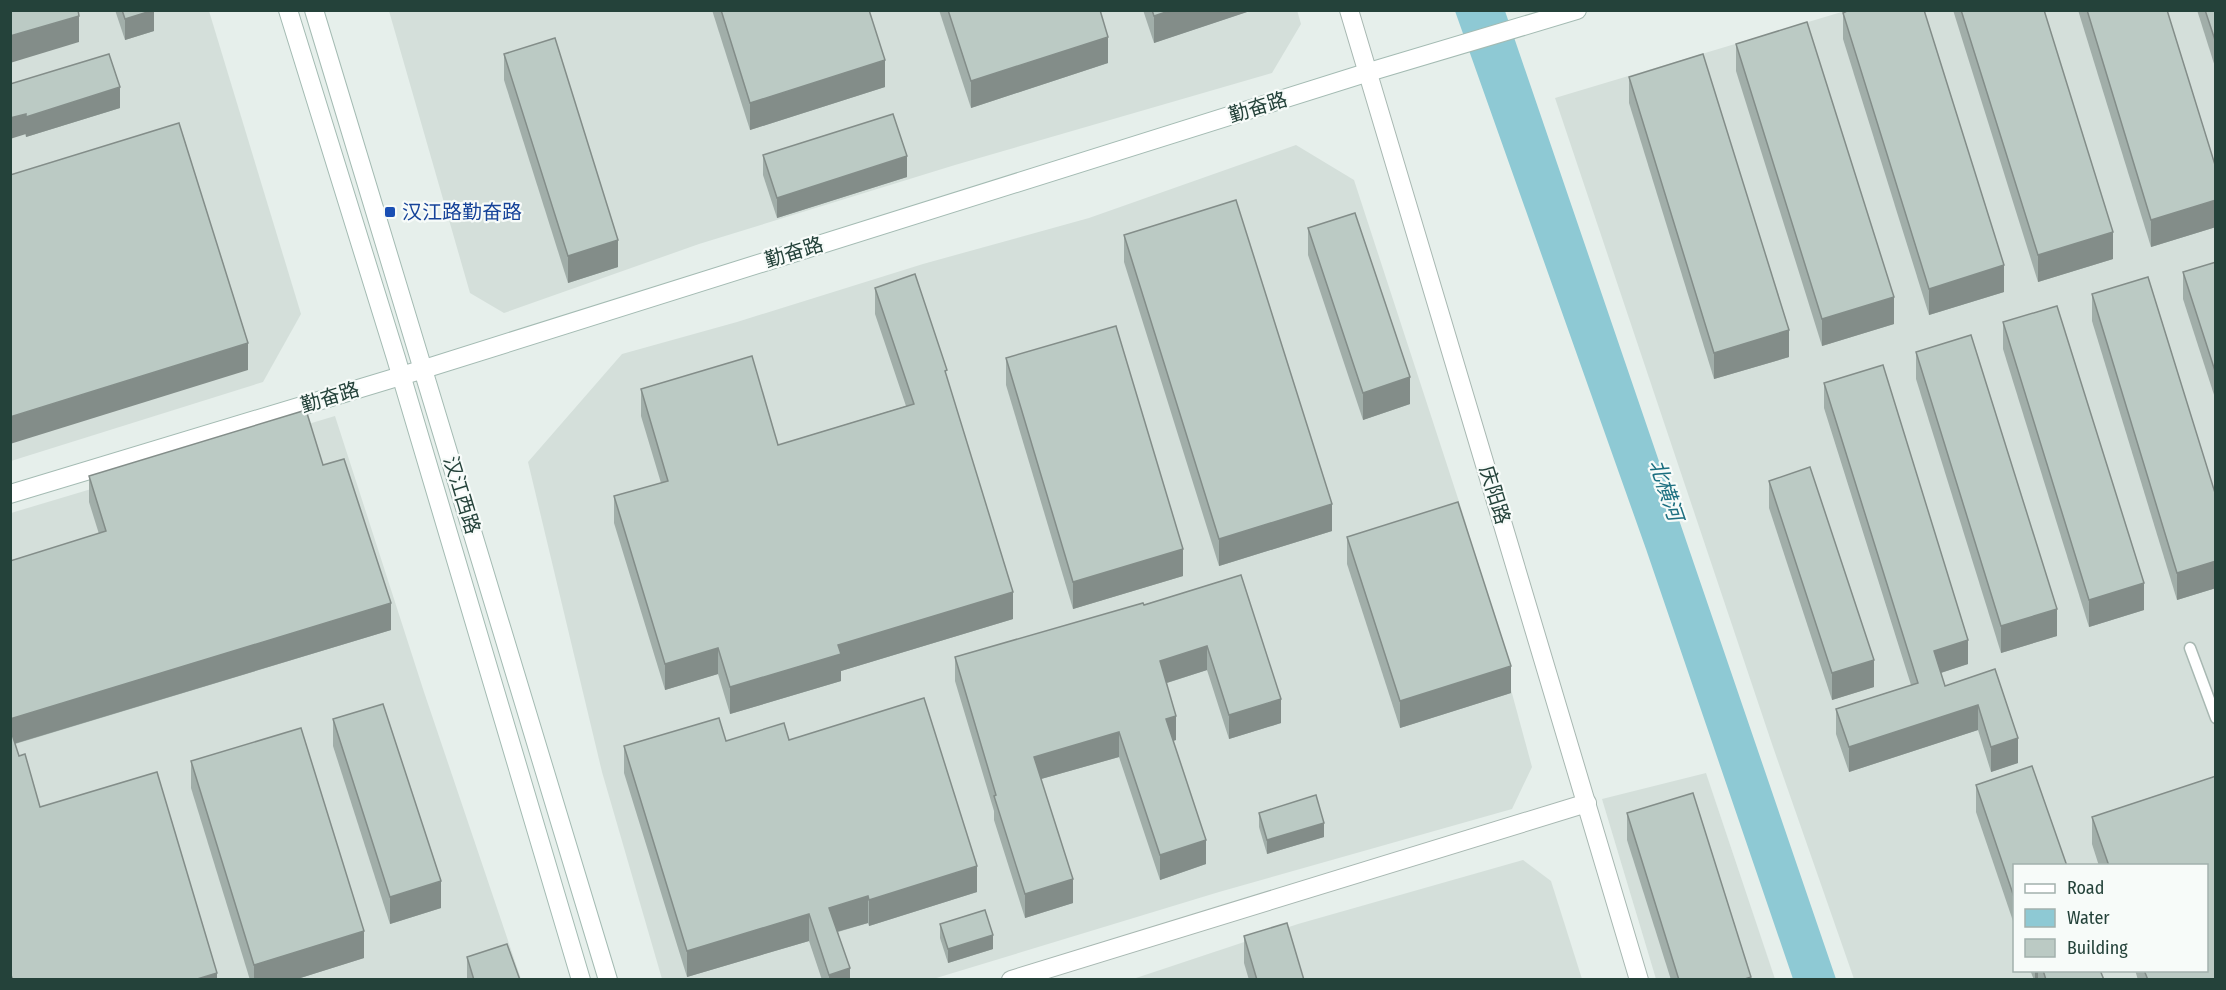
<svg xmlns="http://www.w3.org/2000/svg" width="2226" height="990" font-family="'Fira Sans Condensed','Noto Sans SC',sans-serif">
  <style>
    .built { fill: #d4dfda; fill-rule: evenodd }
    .water { fill: #8ec9d4 }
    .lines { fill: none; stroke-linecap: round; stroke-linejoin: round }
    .lane-casing { stroke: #a8b8b2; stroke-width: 13 }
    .street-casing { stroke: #a8b8b2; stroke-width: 20 }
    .secondary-casing { stroke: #a4bbb3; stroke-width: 20 }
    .lane { stroke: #fff; stroke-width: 10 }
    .street { stroke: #fff; stroke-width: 18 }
    .secondary { stroke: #fff; stroke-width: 18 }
    .wall { fill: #a1aea9 }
    .shaded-wall { fill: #838d89 }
    .building { fill: #bbcac4; stroke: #838d89; stroke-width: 1.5 }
    .transit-dot { fill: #1a4fb4; stroke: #f7fbf9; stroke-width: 2 }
    .labels { text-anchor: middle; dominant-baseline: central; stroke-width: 4.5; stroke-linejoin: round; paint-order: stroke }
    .street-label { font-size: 20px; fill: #24423a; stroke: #f7fbf9 }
    .transit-label { font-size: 20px; fill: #164399; stroke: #f7fbf9; text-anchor: start }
    .water-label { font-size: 21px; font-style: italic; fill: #1c6f80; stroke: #f7fbf9 }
  </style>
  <rect width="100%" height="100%" fill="#e6efeb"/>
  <g class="built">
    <path d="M1297,10L1301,24L1272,73L955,165L699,244L504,313L470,293L389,11Z"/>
    <path d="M11,11H209L301,314L263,382L11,461Z"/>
    <path d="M1845,11H2215V979H1854L1773,747L1555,98ZM2014,866H2206V970H2014Z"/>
    <path d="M1296,145L1354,180L1465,520L1532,767L1512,809L1219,892L933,979H662L602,772L528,462L622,354L737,322L923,264L1089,218Z"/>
    <path d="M335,416L424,692L521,979L11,980V513Z"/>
    <path d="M1706,773L1775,979H1656L1602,799Z"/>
    <path d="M1523,860L1551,881L1582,979L1130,980L1298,924Z"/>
  </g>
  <path class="water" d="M1455,11H1505L1836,979H1793L1646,549Z"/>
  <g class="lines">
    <g class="lane-casing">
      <path id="lane" d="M2190,648L2216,718"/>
    </g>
    <g class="street-casing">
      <g id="street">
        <path d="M1349,10L1639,980"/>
        <path d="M1011,980L1587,803"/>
      </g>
    </g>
    <g class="secondary-casing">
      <g id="secondary">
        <path d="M288,10L396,358L581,980"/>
        <path d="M314,10L608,980"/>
        <path d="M10,494L424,369L1369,72L1577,10"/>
      </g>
    </g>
    <use href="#lane" class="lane"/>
    <use href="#street" class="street"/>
    <use href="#secondary" class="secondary"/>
  </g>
  <g class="wall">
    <path d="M115,10H154V31L125,40Z"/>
    <path d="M712,10H869L885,87L750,130Z"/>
    <path d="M939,10H1100L1108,63L971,108Z"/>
    <path d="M1143,10H1253L1154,43Z"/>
    <path d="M1953,10H2044L2113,259L2038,282Z"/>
    <path d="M2078,10H2167L2216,168V227L2151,247Z"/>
    <path d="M2197,10H2216V70Z"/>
    <path d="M1843,13L2004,292L1929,315L1843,39Z"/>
    <path d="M1736,44L1894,324L1822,346L1736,71Z"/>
    <path d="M504,54L618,267L568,283L504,80Z"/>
    <path d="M1629,77L1789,357L1714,379L1629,103Z"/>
    <path d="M10,84L120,108L26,137Z"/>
    <path d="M763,155L907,177L777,218L763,175Z"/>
    <path d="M1308,228L1410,404L1363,420L1308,255Z"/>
    <path d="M1124,235L1332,531L1219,566L1124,262Z"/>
    <path d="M2216,262V401L2183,299V272Z"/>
    <path d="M875,288L947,377L1013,619L841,671V681L730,714L718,674L665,690L614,523V496L661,483L641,416V389L778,445L906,406L875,314Z"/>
    <path d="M2092,294L2216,496V588L2177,600L2092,321Z"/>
    <path d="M2003,322L2144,610L2089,627L2003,349Z"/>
    <path d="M1916,352L2057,636L2001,653L1916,379Z"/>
    <path d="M1006,358L1183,576L1073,609L1006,385Z"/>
    <path d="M1824,383L1968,664L1941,673L1945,686L1995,669L2018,763L1991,772L1978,730L1849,772L1836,734V709L1911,685L1824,408Z"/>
    <path d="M323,465L391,630L15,744L19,756L40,807L217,980H10V561L99,534L89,502V476Z"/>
    <path d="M1769,481L1874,687L1832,700L1769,508Z"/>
    <path d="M1347,537L1511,693L1400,728L1347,564Z"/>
    <path d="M1241,575L1281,723L1229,739L1207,670L1167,683L1176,740L1173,741L1206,864L1160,880L1119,757L1041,779L1073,903L1025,918L994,820V811L955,681V657L1144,605Z"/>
    <path d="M333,719L441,908L390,924L333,746Z"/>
    <path d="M789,740L977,892L869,926L868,923L838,932L850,980H822L809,941L687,977L624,773V746L726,741Z"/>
    <path d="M191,761L364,958L294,980H250L191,788Z"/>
    <path d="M2216,776V980H2138L2135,970H2206V866H2099L2092,844V817Z"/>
    <path d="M1976,785L2014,866V924L1976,812Z"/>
    <path d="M1259,813L1324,837L1267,854L1259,827Z"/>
    <path d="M1627,813L1751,980H1671L1627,840Z"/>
    <path d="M940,924L993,949L948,963L940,938Z"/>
    <path d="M1244,936L1304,980H1249L1244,963Z"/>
    <path d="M467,957L520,980H467Z"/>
    <path d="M2030,970H2100L2104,980H2034Z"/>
  </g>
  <g class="shaded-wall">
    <path d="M154,10V31L125,40V19Z"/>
    <path d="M1172,10H1253L1154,43V16Z"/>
    <path d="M79,16V42L10,63V36Z"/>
    <path d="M1108,37V63L971,108V81Z"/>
    <path d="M885,60V87L750,130V103Z"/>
    <path d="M120,87V108L26,137V117Z"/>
    <path d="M26,114V134L10,139V118Z"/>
    <path d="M907,156V177L777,218V198Z"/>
    <path d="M2216,200V227L2151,247V220Z"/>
    <path d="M2113,232V259L2038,282V255Z"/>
    <path d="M618,240V267L568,283V256Z"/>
    <path d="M2004,265V292L1929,315V289Z"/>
    <path d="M1894,297V324L1822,346V319Z"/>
    <path d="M1789,330V357L1714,379V353Z"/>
    <path d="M248,343V370L10,444V417Z"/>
    <path d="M1410,377V404L1363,420V393Z"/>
    <path d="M1332,504V531L1219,566V539Z"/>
    <path d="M1183,549V576L1073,609V582Z"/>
    <path d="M2216,561V588L2177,600V573Z"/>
    <path d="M2144,583V610L2089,627V600Z"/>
    <path d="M1013,592V619L841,671V681L730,714V687L838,645Z"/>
    <path d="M391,603V630L10,745V719Z"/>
    <path d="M2057,609V636L2001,653V626Z"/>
    <path d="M1968,640V664L1934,675V651Z"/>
    <path d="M1207,646V670L1160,685V661Z"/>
    <path d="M718,648V674L665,690V664Z"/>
    <path d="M1874,660V687L1832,700V673Z"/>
    <path d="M1511,666V693L1400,728V701Z"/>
    <path d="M1281,699V723L1229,739V715Z"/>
    <path d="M1978,705V730L1849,772V747Z"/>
    <path d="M1176,716V740L1166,743V719Z"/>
    <path d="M1119,732V757L1034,781V757Z"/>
    <path d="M2018,738V763L1991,772V747Z"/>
    <path d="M1324,823V837L1267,854V840Z"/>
    <path d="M1206,840V864L1160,880V855Z"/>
    <path d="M977,866V892L869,926V900Z"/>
    <path d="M1073,879V903L1025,918V894Z"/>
    <path d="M441,881V908L390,924V897Z"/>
    <path d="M868,896V923L829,934V908Z"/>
    <path d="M809,914V941L687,977V951Z"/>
    <path d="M364,931V958L294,980H254V965Z"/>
    <path d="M993,935V949L948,963V949Z"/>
    <path d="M850,968V980H829V975Z"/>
    <rect x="2035" y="970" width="3" height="10"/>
    <path d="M217,973V980H194Z"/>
  </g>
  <g class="building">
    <path d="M10,10H78L79,16L10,36Z"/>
    <path d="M122,10H154L125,19Z"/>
    <path d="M721,10H869L885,60L750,103Z"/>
    <path d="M948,10H1100L1108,37L971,81Z"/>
    <path d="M1152,10H1172L1154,16Z"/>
    <path d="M1849,10H1924L2004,265L1929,289L1843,13Z"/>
    <path d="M1961,10H2044L2113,232L2038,255Z"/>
    <path d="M2087,10H2167L2216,168V200L2151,220Z"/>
    <path d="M2205,10H2216V43Z"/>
    <path d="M1807,22L1894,297L1822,319L1736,44Z"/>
    <path d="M555,38L618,240L568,256L504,54Z"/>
    <path d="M109,54L120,87L26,117V114L10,118V84Z"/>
    <path d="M1703,54L1789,330L1714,353L1629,77Z"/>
    <path d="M893,114L907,156L777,198L763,155Z"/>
    <path d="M179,123L248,343L10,417V175Z"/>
    <path d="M1236,200L1332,504L1219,539L1124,235Z"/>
    <path d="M1355,213L1410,377L1363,393L1308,228Z"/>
    <path d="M2216,262V374L2183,272Z"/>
    <path d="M915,274L947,370L945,371L1013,592L838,645L841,654L730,687L718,648L665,664L614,496L668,481L641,389L752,356L778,445L914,404L875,288Z"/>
    <path d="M2148,277L2216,496V561L2177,573L2092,294Z"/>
    <path d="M2057,306L2144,583L2089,600L2003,322Z"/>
    <path d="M1116,326L1183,549L1073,582L1006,358Z"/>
    <path d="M1971,335L2057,609L2001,626L1916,352Z"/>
    <path d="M1883,365L1968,640L1934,651L1945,686L1995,669L2018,738L1991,747L1978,705L1849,747L1836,709L1918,683L1824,383Z"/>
    <path d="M306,410L323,465L344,459L391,603L10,719V561L106,531L89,476Z"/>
    <path d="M1810,467L1874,660L1832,673L1769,481Z"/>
    <path d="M1458,502L1511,666L1400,701L1347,537Z"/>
    <path d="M1241,575L1281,699L1229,715L1207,646L1160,661L1176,716L1166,719L1206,840L1160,855L1119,732L1034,757L1073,879L1025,894L994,796L996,795L955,657L1143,603L1144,605Z"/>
    <path d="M924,698L977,866L869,900L868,896L829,908L850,968L829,975L809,914L687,951L624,746L719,718L726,741L784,723L789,740Z"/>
    <path d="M383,704L441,881L390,897L333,719Z"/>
    <path d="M10,728L19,756L25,754L40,807L157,772L217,973L194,980H13L10,973Z"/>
    <path d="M301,728L364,931L254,965L191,761Z"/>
    <path d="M2032,766L2067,866H2014V897L1976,785Z"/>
    <path d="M2216,776V980H2148L2144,970H2206V866H2109L2092,817Z"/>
    <path d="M1693,793L1751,977L1742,980H1679L1627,813Z"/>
    <path d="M1316,795L1324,823L1267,840L1259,813Z"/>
    <path d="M985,910L993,935L948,949L940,924Z"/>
    <path d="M1287,923L1304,980H1257L1244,936Z"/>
    <path d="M507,944L520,980H474L467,957Z"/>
    <path d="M2043,970H2100L2104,980H2046Z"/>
  </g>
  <rect class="transit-dot" x="384" y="206" width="12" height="12" rx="3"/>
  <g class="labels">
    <g class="street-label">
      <text transform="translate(1258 107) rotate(-17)">勤奋路</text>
      <text transform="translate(794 252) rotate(-17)">勤奋路</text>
      <text transform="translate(330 397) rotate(-17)">勤奋路</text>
      <text transform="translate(462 495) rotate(73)">汉江西路</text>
      <text transform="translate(1495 495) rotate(73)">庆阳路</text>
    </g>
    <g class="transit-label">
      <text x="402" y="212">汉江路勤奋路</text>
    </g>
    <g class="water-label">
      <text transform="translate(1666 490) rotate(71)">北横河</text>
    </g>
  </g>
  <rect width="2226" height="990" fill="none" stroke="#24423a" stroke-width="24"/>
  <rect x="2013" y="864" width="195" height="108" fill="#f7fbf9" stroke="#a3b1ad" stroke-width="1.5"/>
  <rect x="2025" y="884" width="30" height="9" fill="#ffffff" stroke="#a3b1ad" stroke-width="1.5"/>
  <text x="2067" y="894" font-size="18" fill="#24423a">Road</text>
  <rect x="2025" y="909" width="30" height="18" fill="#8ec9d4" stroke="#a3b1ad" stroke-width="1.5"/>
  <text x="2067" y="924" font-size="18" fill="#24423a">Water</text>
  <rect x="2025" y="939" width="30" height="18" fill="#bbcac4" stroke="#a3b1ad" stroke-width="1.5"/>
  <text x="2067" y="954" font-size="18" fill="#24423a">Building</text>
</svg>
